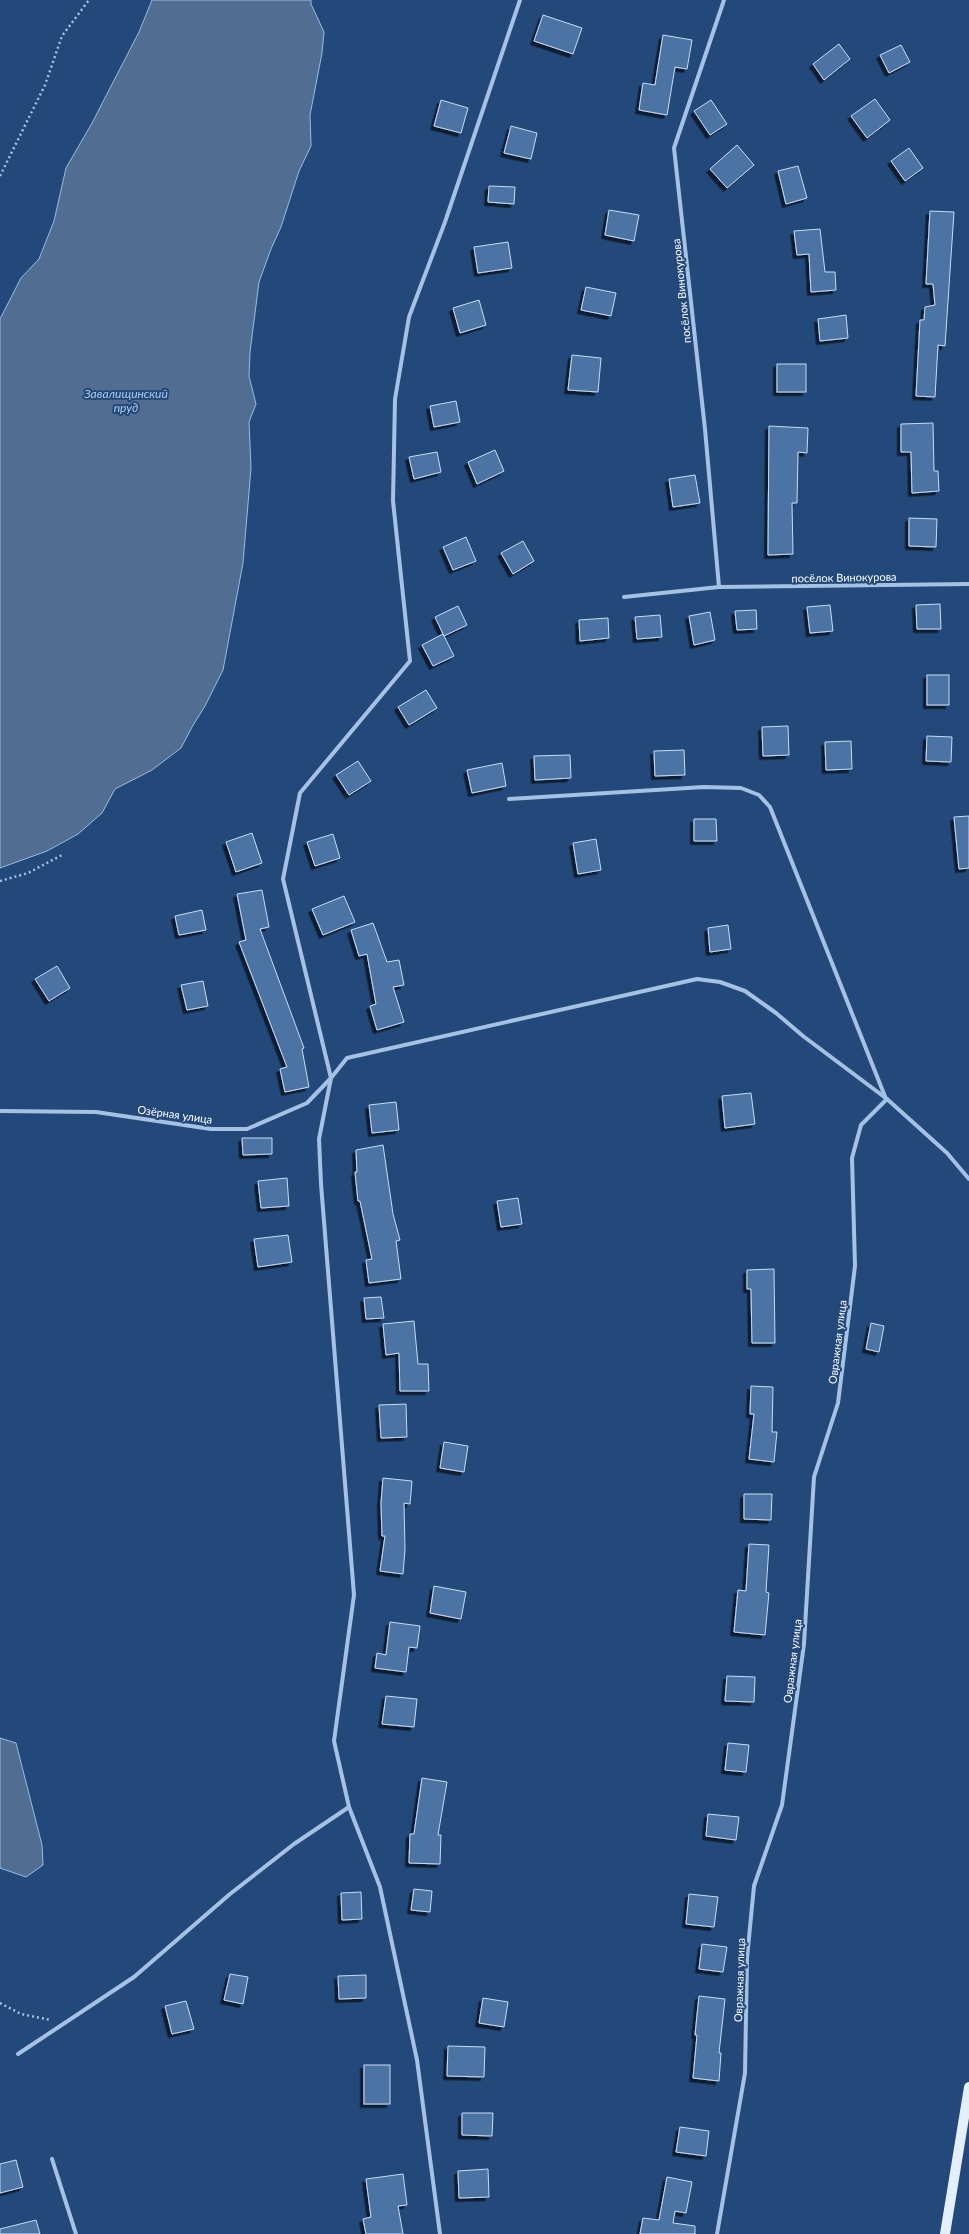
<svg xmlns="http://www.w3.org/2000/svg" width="969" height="2234" font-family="Lato,sans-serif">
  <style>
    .water { fill: #516d91; stroke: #99bde5 }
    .building { fill: #4b73a3; stroke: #c8dcf4; filter: url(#shadow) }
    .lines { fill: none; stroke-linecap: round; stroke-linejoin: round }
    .path { stroke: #a5c2e4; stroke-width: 2.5; stroke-dasharray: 2 3; stroke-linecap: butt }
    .street { stroke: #a5c2e4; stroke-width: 4 }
    .primary { stroke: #e5eefc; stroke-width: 10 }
    .labels { text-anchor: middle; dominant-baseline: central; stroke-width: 4; stroke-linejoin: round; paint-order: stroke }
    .street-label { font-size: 11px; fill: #fff; stroke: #23497a }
    .water-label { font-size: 12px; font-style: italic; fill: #b0ccec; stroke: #23497a }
  </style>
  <defs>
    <filter id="shadow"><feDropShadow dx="-3.5" dy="3.5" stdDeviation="0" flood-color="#0009"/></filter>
  </defs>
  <rect width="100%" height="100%" fill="#23497a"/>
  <g class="water">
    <path d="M152,0H311V4L324,32L322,53L310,115L311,146L299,171L281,227L271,249L259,282L250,352L249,376L256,404L249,422L251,468L243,563L223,670L205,706L192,727L181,748L152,770L115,789L102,813L78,834L47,851L0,868V319L21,278L39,259L54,221L66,168L92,123L139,32Z"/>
    <path d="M0,1738L16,1743L42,1845L43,1865L26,1877L0,1868Z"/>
  </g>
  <g class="building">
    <path d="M543,15L582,28L573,54L534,41Z"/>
    <path d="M663,35L692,40L687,69L675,67L667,115L639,110L643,83L655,85Z"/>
    <path d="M839,44L850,59L824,80L813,64Z"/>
    <path d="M901,45L910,62L889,73L880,55Z"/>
    <path d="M875,99L890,120L867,138L851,116Z"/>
    <path d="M441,100L468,108L461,133L434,126Z"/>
    <path d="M711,100L727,124L710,135L694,111Z"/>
    <path d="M511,126L537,133L531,159L504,153Z"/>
    <path d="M737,145L754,165L727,188L710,169Z"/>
    <path d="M909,148L923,168L905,181L891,161Z"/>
    <path d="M798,166L807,198L786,204L778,171Z"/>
    <path d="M489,186L515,187L514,204L488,202Z"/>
    <path d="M609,210L639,215L634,241L605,235Z"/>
    <path d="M930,211L954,212L945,346L938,345L935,397L916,396L920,320H924L925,307L935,305L933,284H926Z"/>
    <path d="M820,229L825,272H835L836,290L811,292L809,254L797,255L794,231Z"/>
    <path d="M508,242L512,268L478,273L474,247Z"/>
    <path d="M586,287L616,293L611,316L581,310Z"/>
    <path d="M479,300L486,325L460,333L453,308Z"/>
    <path d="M846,315L848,338L820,341L818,319Z"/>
    <path d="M572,355L601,358L598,392L568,390Z"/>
    <rect x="777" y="364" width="29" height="28"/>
    <path d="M456,401L460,422L434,427L430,406Z"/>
    <path d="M933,423L934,471H938L939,491L912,493L911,452H901V424Z"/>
    <path d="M769,426L808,428L807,453L798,452L797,503H792L793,554L768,555Z"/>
    <path d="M495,450L504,471L477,484L468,462Z"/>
    <path d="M437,452L441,472L414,479L409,457Z"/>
    <path d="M695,475L700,503L673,507L669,479Z"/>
    <path d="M909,518L937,519L936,547L909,546Z"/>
    <path d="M466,537L476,561L453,570L443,547Z"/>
    <path d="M523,541L534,561L513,574L501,553Z"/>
    <path d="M940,604L941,629H917L916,605Z"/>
    <path d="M830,605L833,631L810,633L807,607Z"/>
    <path d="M458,606L467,625L444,636L435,617Z"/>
    <path d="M756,610L757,629L737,630L735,611Z"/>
    <path d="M710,612L715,640L694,645L689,616Z"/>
    <path d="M660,615L662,637L637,639L635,617Z"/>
    <path d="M608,618L609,638L580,641L579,620Z"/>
    <path d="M443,634L454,656L433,666L422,645Z"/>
    <rect x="927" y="675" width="22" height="30"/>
    <path d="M426,690L437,708L409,725L398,707Z"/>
    <path d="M788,726L789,755L763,756L762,727Z"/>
    <path d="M927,736L952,737L951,762L926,761Z"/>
    <path d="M851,741L852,769L826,770L825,742Z"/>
    <path d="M684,750L685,775L655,776L654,751Z"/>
    <path d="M570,755L571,778L535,780L534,756Z"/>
    <path d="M358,761L371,781L349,795L336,775Z"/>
    <path d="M502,763L506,786L472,793L467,770Z"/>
    <path d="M969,816V868L959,869L954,817Z"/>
    <path d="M694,819H716L717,841H694Z"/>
    <path d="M252,833L262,863L236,872L226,842Z"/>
    <path d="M333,834L340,858L315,866L307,842Z"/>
    <path d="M596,839L601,870L578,874L573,843Z"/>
    <path d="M262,890L269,927L260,929L304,1048L302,1049L309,1087L285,1092L280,1069L287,1067L239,942L246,940L237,894Z"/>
    <path d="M344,896L355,922L323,935L312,909Z"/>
    <path d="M202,910L206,930L179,935L175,916Z"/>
    <path d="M373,923L387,962L399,960L404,985L393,987L404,1022L377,1030L370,1006L376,1004L367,954L359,956L351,930Z"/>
    <path d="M728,925L731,949L710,952L708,928Z"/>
    <path d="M57,966L70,988L49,1001L35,979Z"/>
    <path d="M203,981L208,1006L187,1010L181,985Z"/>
    <path d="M751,1093L755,1124L725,1128L722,1096Z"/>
    <path d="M396,1102L399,1130L372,1133L369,1105Z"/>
    <path d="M242,1138H272V1154L243,1155Z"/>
    <path d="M383,1145L393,1214L400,1240L396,1241L401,1279L369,1283L366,1260L372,1259L360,1201H358L355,1172H357L356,1150Z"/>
    <path d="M287,1178L289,1206L261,1208L258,1181Z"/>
    <path d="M518,1198L522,1224L501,1227L497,1201Z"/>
    <path d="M288,1235L292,1262L258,1267L254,1239Z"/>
    <path d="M774,1269L775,1343H752L751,1289H747V1270Z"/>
    <path d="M381,1297L384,1318L366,1319L364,1298Z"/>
    <path d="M414,1321L418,1364H428L429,1391H400L399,1353L386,1355L383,1324Z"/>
    <path d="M871,1323L884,1326L879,1352L866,1349Z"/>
    <path d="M751,1386L773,1387L772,1432H777L774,1462L749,1459L754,1414H750Z"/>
    <path d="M406,1404L407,1437L381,1438L379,1405Z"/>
    <path d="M444,1442L468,1446L464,1472L440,1468Z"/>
    <path d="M383,1478L412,1481L410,1504L404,1503L405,1550L403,1574L380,1571L385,1536H382L381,1503Z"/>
    <path d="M744,1494H772L771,1520L744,1519Z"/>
    <path d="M749,1544L769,1545L766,1592L769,1593L765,1635L734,1632L738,1590L746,1591Z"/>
    <path d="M434,1586L466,1592L461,1619L430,1613Z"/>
    <path d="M390,1622L420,1626L417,1648L409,1647L406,1672L375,1668L377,1653L386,1655Z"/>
    <path d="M727,1676L755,1677L754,1702L725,1701Z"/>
    <path d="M386,1696L417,1699L414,1727L382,1724Z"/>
    <path d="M728,1743L749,1745L746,1772L725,1770Z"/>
    <path d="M422,1778L447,1782L438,1835H441L440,1864L409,1863L410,1834H414Z"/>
    <path d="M708,1814L739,1817L736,1840L706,1836Z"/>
    <path d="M414,1889L432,1891L430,1912L411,1910Z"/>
    <path d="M361,1892L362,1919L342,1920L341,1893Z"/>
    <path d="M689,1894L718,1897L714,1927L686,1924Z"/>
    <path d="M702,1944L727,1947L723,1972L699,1969Z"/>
    <path d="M230,1974L248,1977L243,2004L224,2000Z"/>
    <path d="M366,1975V1998L339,1999L338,1976Z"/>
    <path d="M699,1996L725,1999L719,2053H721L719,2081L693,2078L697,2035H695Z"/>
    <path d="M483,1998L508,2002L504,2027L479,2023Z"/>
    <path d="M186,2001L194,2029L172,2034L165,2006Z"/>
    <path d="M448,2046L485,2047L484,2077L447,2076Z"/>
    <rect x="364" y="2065" width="26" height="39"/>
    <path d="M462,2113H493L492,2136L462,2135Z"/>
    <path d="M680,2127L709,2131L706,2156L676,2152Z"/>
    <path d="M16,2160L23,2187L0,2193V2164Z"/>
    <path d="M488,2169L489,2197L459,2198L458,2171Z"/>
    <path d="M403,2174L407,2205L398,2206L403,2234H366L363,2219L371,2217L366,2179Z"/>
    <path d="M667,2177L692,2182L686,2213L675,2211L673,2223L695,2226V2234H640L643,2218L659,2220Z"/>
    <path d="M36,2220L40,2234H0V2229Z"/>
  </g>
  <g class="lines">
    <g class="path">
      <path d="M0,176L45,85L62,36L89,0"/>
      <path d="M0,881L28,873L62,855"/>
      <path d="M0,2003L21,2014L51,2020"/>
    </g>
    <g class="street">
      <path d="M719,587L705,429L674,148L724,0"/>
      <path d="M624,597L719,587L969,584"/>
      <path d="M509,799L704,787L741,788L759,795L770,807L886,1099"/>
      <path d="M0,1111L96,1112L211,1129H247L307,1103L331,1078L283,879L300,793L410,661L393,501L395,399L409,317L445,222L520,0"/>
      <path d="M18,2054L134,1977L230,1894L294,1844L349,1807"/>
      <path d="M52,2159L76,2234"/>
      <path d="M440,2234L417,2060L380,1887L349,1807L334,1741L354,1595L321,1184L319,1139L331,1078L347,1058L697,979L720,982L745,991L776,1013L803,1036L887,1099L947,1153L969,1179"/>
      <path d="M717,2234L745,2073L747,1958L754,1886L782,1805L804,1644L814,1477L838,1403L855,1266L852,1158L861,1125L887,1099"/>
    </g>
    <path class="primary" d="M945,2234L969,2087"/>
  </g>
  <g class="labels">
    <g class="street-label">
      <text transform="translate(681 291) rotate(-96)">посёлок Винокурова</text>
      <text transform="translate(844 577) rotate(-1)">посёлок Винокурова</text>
      <text transform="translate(175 1114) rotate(8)">Озёрная улица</text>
      <text transform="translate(837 1342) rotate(-83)">Овражная улица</text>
      <text transform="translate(792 1661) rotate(-83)">Овражная улица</text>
      <text transform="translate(739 1980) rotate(-88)">Овражная улица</text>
    </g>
    <g class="water-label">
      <text x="126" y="393">Завалищинский<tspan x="126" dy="14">пруд</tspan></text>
    </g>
  </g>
</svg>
